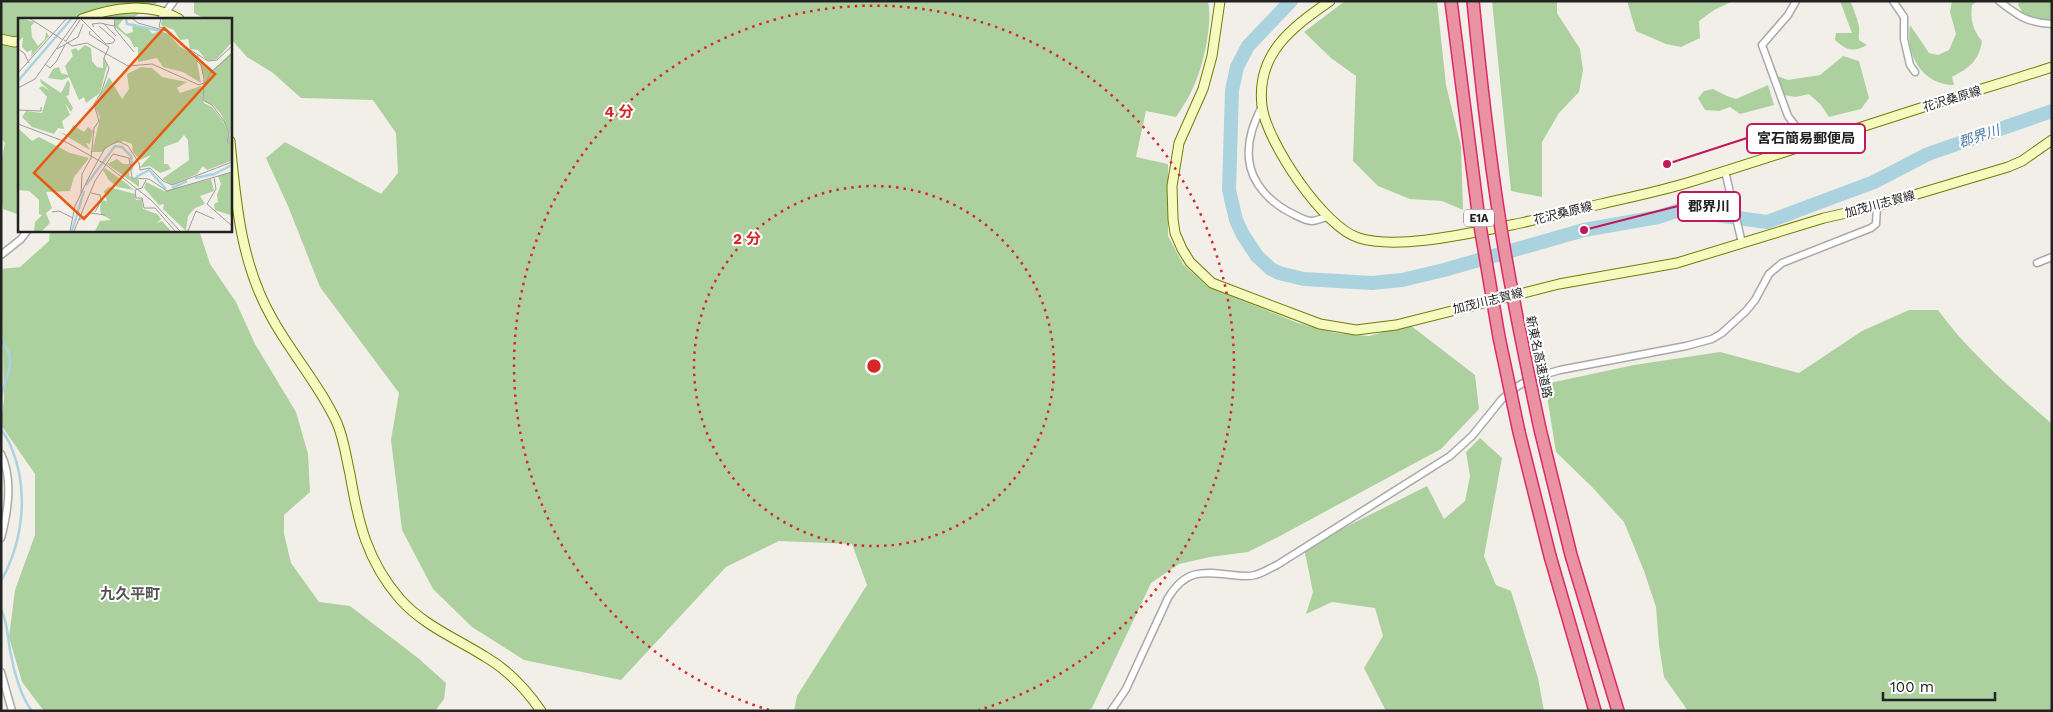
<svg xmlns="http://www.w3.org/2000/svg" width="2053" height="712" font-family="'Work Sans','Noto Sans JP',sans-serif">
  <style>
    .forest { fill: #add19e }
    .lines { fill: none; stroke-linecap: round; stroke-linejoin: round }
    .stream { stroke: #aad3df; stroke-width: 2.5 }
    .river { stroke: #aad3df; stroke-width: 14 }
    .street-casing { stroke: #a9a9a9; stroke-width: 9 }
    .secondary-casing { stroke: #707d05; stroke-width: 11 }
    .highway-casing { stroke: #dc2a67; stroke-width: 14 }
    .street { stroke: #fff; stroke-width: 6 }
    .secondary { stroke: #f7fabf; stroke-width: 9 }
    .highway { stroke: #e892a2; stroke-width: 11 }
    .highway-bridge-casing { stroke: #dc2a67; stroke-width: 14; stroke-linecap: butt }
    .highway-bridge { stroke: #e892a2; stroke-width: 11 }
    .ring { fill: none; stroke: #d62828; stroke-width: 2.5; stroke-dasharray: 2.5 5 }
    .labels { text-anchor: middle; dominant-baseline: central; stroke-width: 4; stroke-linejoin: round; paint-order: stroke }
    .shield { fill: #fff; stroke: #646464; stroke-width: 1 }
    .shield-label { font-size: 11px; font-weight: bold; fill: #222 }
    .street-label { font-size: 12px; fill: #222; stroke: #fff }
    .water-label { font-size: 14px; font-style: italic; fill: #4a7aab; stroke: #fff }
    .quarter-label { font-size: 15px; font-weight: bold; fill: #555; stroke: #fff }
    .inset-river { fill: none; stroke: #aad3df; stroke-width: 2.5 }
    .inset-road { fill: none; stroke: #9f9d99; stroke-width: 1 }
    .view { fill: #e8590c; fill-opacity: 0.15; stroke: #e8590c; stroke-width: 2.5 }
    .inset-edge { fill: none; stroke: #222; stroke-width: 2.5 }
    .centre { fill: #d62828; stroke: #fff; stroke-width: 2.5 }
    .ring-label { font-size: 15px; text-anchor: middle; font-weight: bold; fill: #d62828; stroke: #fff; stroke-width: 4; stroke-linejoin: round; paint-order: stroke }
    .leader { fill: none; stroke: #c2185b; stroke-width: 2 }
    .callout-dot { fill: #c2185b; stroke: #fff; stroke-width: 2 }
    .callout { fill: #fff; stroke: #c2185b; stroke-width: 2 }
    .callout-label { font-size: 14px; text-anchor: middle; font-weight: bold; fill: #222 }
  </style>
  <rect width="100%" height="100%" fill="#f2efe9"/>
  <g class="forest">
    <path d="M1,1H160L131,19H19V206L17,214L3,209C0,189 0,163 5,143L1,138Z"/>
    <path d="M194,1H1208C1213,24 1203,68 1192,90C1188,99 1182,108 1176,117L1146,111L1136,157L1168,164V236L1183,264L1208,287L1298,323L1335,333L1369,336L1410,325L1475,375L1479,409L1441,449L1280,536L1248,552L1210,557L1179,564L1151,583L1092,708L1085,711H794L797,696L867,585L852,544L779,541L726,567L621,680L524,660L472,627L433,589L402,530L391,440L399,393L320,287L288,206L266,158L285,142L381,194L398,173L396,133L373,100L301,98L273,73L247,57L230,38V19H205L194,13Z"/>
    <path d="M1345,1H1437L1446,85L1461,146L1463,210L1442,201L1410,199L1378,186L1353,161L1356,76L1331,58L1304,32Z"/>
    <path d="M1492,1H1557V13L1580,49L1583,70L1579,92L1559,113L1542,142V197L1511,191Z"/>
    <path d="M1627,1H1733L1714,10L1699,21L1700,38L1681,47L1666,44L1636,31Z"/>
    <path d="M1840,1H1850C1852,4 1859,23 1859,27C1860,31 1858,35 1859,40L1867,45C1853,53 1846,50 1835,40L1836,33H1852Z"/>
    <path d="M1952,1H1978L1972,5C1970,20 1973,30 1982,41C1979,61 1969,68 1952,77L1954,85C1922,85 1905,54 1910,25L1929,53L1938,55L1949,50L1956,34L1950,12Z"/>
    <path d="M2019,1H2052V21L2026,18L2018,5Z"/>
    <path d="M1843,56L1859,61L1869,98L1861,109L1829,117L1821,105L1809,94L1796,97L1783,95L1777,76L1788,80L1820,75Z"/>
    <path d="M1768,85L1774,105L1740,114L1730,107L1719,111L1705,110L1698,98L1704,91L1713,89L1727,96L1736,99Z"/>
    <path d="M50,230H199L210,264L236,302L255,344L296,412L308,454L310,492L284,515V534L291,563L319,602L350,606L418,658L446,683L444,699L435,711H44L22,682L9,637L15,590L35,535V474L1,425L4,399L1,269L20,267L49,241Z"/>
    <path d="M1909,310H1938C1970,354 2011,388 2052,424V711H1688L1664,677L1659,645L1656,607L1644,571L1624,522L1592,487L1556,452L1545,384L1634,365L1720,352L1799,373L1862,331Z"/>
    <path d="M1480,438L1502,458L1484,556L1496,585L1511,591L1538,678L1544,711H1386L1364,668L1383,636L1375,608L1332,602L1306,614L1313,592L1304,548L1427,486L1444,519L1465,501L1470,476L1466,452Z"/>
  </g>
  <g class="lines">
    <g class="stream">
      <path d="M1,341C18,359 7,374 1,396"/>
      <path d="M1,429C5,436 10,442 12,449C29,491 23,542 1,581"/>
      <path d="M1,609C9,627 7,637 11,655C14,672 21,697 32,711"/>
    </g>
    <path class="river" d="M1291,1L1248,46L1237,67L1232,90L1229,190L1236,220L1243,235L1257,256L1271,269L1279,273L1304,279L1372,283L1402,280L1444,270L1584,230L1658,217L1680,210L1767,222L1874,182L1928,154L2052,111"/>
    <g class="street-casing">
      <g id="street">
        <path d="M1796,1L1788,15L1762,45L1788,116L1797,128L1810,133L1814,142"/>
        <path d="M1893,1L1904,17V39L1910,65L1915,72"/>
        <path d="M1999,1C2017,15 2027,23 2052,24"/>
        <path d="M161,19L174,1"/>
        <path d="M1262,106C1254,123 1247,139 1249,159C1251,184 1272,204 1293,214C1299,217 1306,221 1312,221C1316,221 1322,218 1327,217"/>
        <path d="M1725,171L1742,243"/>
        <path d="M1,255L21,239L28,230"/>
        <path d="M2037,263L2052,257"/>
        <path d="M1,454C13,478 8,512 1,538"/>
        <path d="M1,672L12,711"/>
        <path d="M1111,711L1126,689L1168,598C1185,570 1201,571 1232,575C1239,576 1248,577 1255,575C1263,573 1270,568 1277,565L1450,456L1472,436L1502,399L1518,386L1532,378L1560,370L1686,346L1712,339L1722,333L1746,311L1755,300L1769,274L1782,263L1871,228L1876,224L1877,206"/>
      </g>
    </g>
    <g class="secondary-casing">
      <g id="secondary">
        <path d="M1220,1L1212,56L1203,89L1179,143L1175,168L1172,186L1173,219L1175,233L1182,249L1190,262L1212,283L1320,324L1356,330L1396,325L1559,284L1677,263L1824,218L1877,206L2008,167L2022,161L2052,140"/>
        <path d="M1330,1C1291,28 1256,54 1262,106C1266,141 1324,228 1359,238C1399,250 1470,233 1511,225C1541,219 1571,211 1601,204C1631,197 1661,191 1690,182C1762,160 1833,136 1905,113C1954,97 2003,83 2052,67"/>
        <path d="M82,19C113,7 150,2 179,19"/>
        <path d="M1,39L14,42L19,41"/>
        <path d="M230,141C236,204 241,265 273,320C292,354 322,389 337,423C344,439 346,457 350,474C358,522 367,561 400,599C423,625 455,638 484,656C507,669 526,689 541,711"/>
      </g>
    </g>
    <g class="highway-casing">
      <g id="highway">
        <path d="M1540,429L1571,555L1618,711"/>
        <path d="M1519,432L1550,556L1595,711"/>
      </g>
    </g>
    <use href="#street" class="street"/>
    <use href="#secondary" class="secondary"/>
    <use href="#highway" class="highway"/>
    <g class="highway-bridge-casing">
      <g id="highway-bridge">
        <path d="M1451,1L1479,220L1499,337L1519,432"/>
        <path d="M1473,1C1480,73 1488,145 1499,216C1510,288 1525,359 1540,429"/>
      </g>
    </g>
    <use href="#highway-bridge" class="highway-bridge"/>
  </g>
  <g class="ring">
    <circle cx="874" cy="366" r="180"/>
    <path d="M769 710A360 360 0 1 1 979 710"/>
  </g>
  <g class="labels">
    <rect class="shield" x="1464" y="209.5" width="30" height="17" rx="4"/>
    <g class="shield-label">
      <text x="1479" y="218">E1A</text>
    </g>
    <g class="street-label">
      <text transform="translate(1952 99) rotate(-17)">花沢桑原線</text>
      <text transform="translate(1880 204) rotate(-15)">加茂川志賀線</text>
      <text transform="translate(1563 213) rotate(-14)">花沢桑原線</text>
      <text transform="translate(1488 301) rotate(-14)">加茂川志賀線</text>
      <text transform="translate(1539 357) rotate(78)">新東名高速道路</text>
    </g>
    <g class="water-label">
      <text transform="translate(1979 136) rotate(-19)">郡界川</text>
    </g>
    <g class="quarter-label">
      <text x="130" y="594">九久平町</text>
    </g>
  </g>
  <g transform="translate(18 18)">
    <rect width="214" height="214" fill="#f2efe9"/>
    <path d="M0,0L17,4L13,8L14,19L20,28L27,21L28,14L31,18L13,39L14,32L9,34L4,29L5,19L0,24ZM97,0H106L100,8L108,16L115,14L114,5L129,10L135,16L141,13L151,16L161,28L178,38L183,65L165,54L145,49L139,40L120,44V29H116L112,21L97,9ZM144,0H214V24L199,41L189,43L180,32L172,31L170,21L162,22L156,12L143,7ZM67,27L73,30L74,43L79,49L85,50V39L89,47L82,75L68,85L66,79L61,82L51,59L44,62L30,60L35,51L41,49L43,55L50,57L47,48L55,38L53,32L58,30L60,33ZM214,34V125L209,124L212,116L203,96L195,87L187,84L183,75L186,85L194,89L205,103L211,116L208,125L214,126L213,143L189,152L185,148L179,156L154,167L144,161L171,142L170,122L166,117L160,124L146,129V146H150L153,151L142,155L132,148L121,150L133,137L122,142L115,134L114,126L106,123L92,127L84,134H74L82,100L77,88L91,59L104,81L111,71L109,56L123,49L134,50L144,59L169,64L159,70L162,75L183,68L184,74L187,61L181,43L195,52ZM22,61L43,75L50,62L52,66L51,77L48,78L55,90L53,94L47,85L52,97L44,103L46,111L40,110L36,116L14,109L4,99L8,93L24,95L29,79L21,70L24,68L32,73L23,65ZM55,107L66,114L70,109L75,113L72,126L68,125L72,132L41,114L50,117ZM0,110L14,123L21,119L52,135L71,140L56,159L52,173L28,174L34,190L28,195L32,205L24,213H16L17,204L24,197L21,196V182L11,173L0,172ZM99,141L105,146H112L111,158L121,162V169L89,146ZM87,150L108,165L116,172L99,169L90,161L85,152ZM214,154V202L212,197L197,192L196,186L200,184L199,177L203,166L200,158ZM193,161L196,173L182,178L187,186L177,190L170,198L168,213L145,191L146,186L141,187L126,170L128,164L146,173ZM91,169L117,176L118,182L124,181L125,191L139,196L143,201L139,205L144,203L153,213H77L82,203L93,202L83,196L82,191L83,182L89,183L86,173Z" fill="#add19e"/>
    <path class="inset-river" d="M108,0L109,6L143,13M0,63L54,0M118,159L131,152L148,171M177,160L196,156L214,147M68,167L97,128L104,129L113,138L114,152M154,170L169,163M54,213L66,173"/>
    <path class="inset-road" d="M11,0L45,22M62,0L88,26L95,25L97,22L81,8M96,0L97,11L116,34M114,0L120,5L152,14L163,26L190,43L199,42L214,28M143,0L141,9L147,10M85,5L98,18M76,9L74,6L82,5L96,8M46,22L54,28L69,25L110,48L134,46L181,67L188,64L193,54L214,36M48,23L62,2M0,31L6,35L11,45M39,31L60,19L65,6M180,37L179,43L183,47L186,61L185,82L194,87L206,103L211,115L209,125H214M27,46L32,50L38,44L47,27M0,55L49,0M0,70L17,61L60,0M0,92L23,93V89M0,106L48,124L87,146L133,182L162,213M196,160L198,171L189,186L214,208M128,162L124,170L117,172L118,180H124L126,190H137L157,213M63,175L64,156L73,140L76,110L81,103L76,86L83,75L91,50L86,40L91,29L71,16L72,13M73,175L82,177L83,183L77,194M34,194L41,193L55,200M61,202L72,195L87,197M52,213L57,188L72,157L87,130L100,123L110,128L121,145L122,152L132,150L145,163L154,167L214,144M56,213L77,163L95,136L111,140L114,160L131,161L149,173L214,154M170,213L178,193L196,201"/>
    <path class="view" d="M146,10L197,56L66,201L16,155Z"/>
    <rect width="214" height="214" class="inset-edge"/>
  </g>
  <circle cx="874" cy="366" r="8" class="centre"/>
  <g class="ring-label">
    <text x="619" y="117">4 分</text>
    <text x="747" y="244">2 分</text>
  </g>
  <path class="leader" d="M1667 164L1747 138M1584 230L1678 206"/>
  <g class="callout-dot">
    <circle cx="1667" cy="164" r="5"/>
    <circle cx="1584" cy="230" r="5"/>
  </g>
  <g class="callout">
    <rect x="1747" y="124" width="118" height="29" rx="5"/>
    <rect x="1678" y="192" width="62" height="29" rx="5"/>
  </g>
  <g class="callout-label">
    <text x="1806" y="143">宮石簡易郵便局</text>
    <text x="1709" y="211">郡界川</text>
  </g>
  <rect width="2053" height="712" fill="none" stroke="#222222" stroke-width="5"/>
  <path d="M1883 692v8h112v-8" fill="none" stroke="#222222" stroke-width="2.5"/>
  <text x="1890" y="692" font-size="15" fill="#222222" stroke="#ffffff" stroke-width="4" paint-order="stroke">100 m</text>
</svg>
